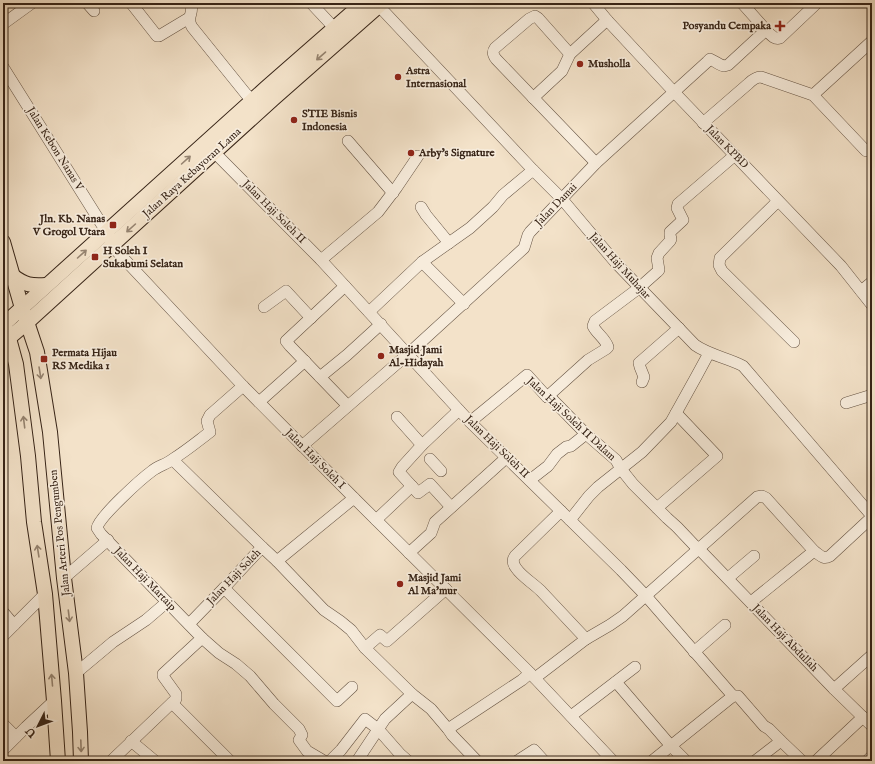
<svg xmlns="http://www.w3.org/2000/svg" width="875" height="764" font-family="'IM FELL English',serif">
  <style>
    .lines { fill: none; stroke-linecap: round; stroke-linejoin: round }
    .minor-casing { stroke: #665444; stroke-width: 12 }
    .major-casing { stroke: #372417; stroke-width: 16 }
    .minor { stroke: #f7ecdc; stroke-width: 11 }
    .major { stroke: #f3e2c9; stroke-width: 14 }
    .oneway { stroke: #958370 }
    .poi-dot { fill: #8f2418; stroke: #f7ecdc; stroke-width: 1.5 }
    .labels { text-anchor: middle; dominant-baseline: central; stroke-width: 3.5; stroke-linejoin: round; paint-order: stroke }
    .poi-label { font-size: 11px; font-weight: bold; fill: #372417; stroke: #f7ecdc; text-anchor: start }
    .street-label { font-size: 11px; fill: #372417; stroke: #f7ecdc }
  </style>
  <rect width="100%" height="100%" fill="#f3e2c9"/>
  <filter id="stains"><feTurbulence type="fractalNoise" baseFrequency=".005" numOctaves="4"/><feColorMatrix values="0 0 0 0 .2 0 0 0 0 .09 0 0 0 0 .02 0 0 0 .5 -.17"/></filter>
  <radialGradient id="worn" r=".72"><stop offset=".6" stop-color="#630" stop-opacity="0"/><stop offset="1" stop-color="#630" stop-opacity=".3"/></radialGradient>
  <g class="lines">
    <g class="minor-casing">
      <g id="minor">
        <path d="M87,3L94,11"/>
        <path d="M131,3L157,36H159L189,18"/>
        <path d="M191,3C194,14 186,17 192,27L246,94L252,100"/>
        <path d="M311,3L339,33"/>
        <path d="M376,3L533,170L562,199L615,262L695,345C709,355 728,358 743,366L872,516"/>
        <path d="M593,3L607,20L674,92L841,266L872,305"/>
        <path d="M742,3L766,30"/>
        <path d="M3,24L32,3"/>
        <path d="M570,54L538,18L535,16L529,19L495,48C492,52 493,55 496,59L596,163"/>
        <path d="M3,67L104,228L108,231L112,246L243,386L354,498L530,673L613,761"/>
        <path d="M813,95L872,41"/>
        <path d="M533,98L562,71L570,54L607,20"/>
        <path d="M703,123L748,84C752,80 756,77 761,77L813,95L866,151"/>
        <path d="M348,141L393,193"/>
        <path d="M208,148L214,152L321,260L470,422L621,570L646,596L733,696"/>
        <path d="M778,201L720,258L719,265L722,271L794,342"/>
        <path d="M421,207L426,215L449,243"/>
        <path d="M321,260L378,212L397,187L418,156"/>
        <path d="M422,262L464,304"/>
        <path d="M345,286L286,341L290,346L320,377L348,406"/>
        <path d="M861,291L872,282"/>
        <path d="M264,307L286,291L311,318"/>
        <path d="M369,312L422,262L470,228L493,207L503,195L533,170"/>
        <path d="M320,377L347,355L381,324"/>
        <path d="M642,382L644,377L640,367L639,363L679,328"/>
        <path d="M547,397L588,360L606,349L608,347C605,338 597,334 593,326L595,321L639,288L657,272L659,270L657,258L659,253L670,241L671,239L670,235V232L683,220L677,208L678,204L735,155"/>
        <path d="M259,402L305,361"/>
        <path d="M846,403L872,395"/>
        <path d="M397,417L422,445"/>
        <path d="M470,422L527,375L528,376L547,397H550L586,434L616,460L621,469L633,484L667,518L677,527L695,546L699,549L834,689L872,726"/>
        <path d="M302,446L348,406L408,354L524,248L528,235L530,232L596,163L674,92L707,62L710,59C715,61 719,65 724,66L728,65L766,30C770,34 774,40 780,38L817,3"/>
        <path d="M430,459L441,471"/>
        <path d="M173,460L262,547"/>
        <path d="M530,480L548,466L557,454L566,447L571,446L586,434"/>
        <path d="M451,507L430,484L418,493L399,472L402,467L422,445L459,410"/>
        <path d="M657,508L717,456L676,413"/>
        <path d="M561,511L515,556C512,560 513,564 516,568C522,577 533,583 541,591C556,607 571,623 586,639"/>
        <path d="M376,520L412,486"/>
        <path d="M570,520L589,496L598,487L642,452L671,422L696,377L709,353"/>
        <path d="M409,553L431,533L435,522L506,458"/>
        <path d="M277,561L324,610L340,621L351,630L365,648L412,694L431,709L448,729L452,735L477,761"/>
        <path d="M64,578L108,540"/>
        <path d="M728,578L754,556"/>
        <path d="M224,588L337,701L352,687"/>
        <path d="M751,602L814,551"/>
        <path d="M3,612L14,625"/>
        <path d="M189,624L224,588L262,547L277,561L354,498"/>
        <path d="M3,636L45,594"/>
        <path d="M202,638L219,653L236,664L250,676L274,704L299,729L302,735L299,740L307,751L324,761"/>
        <path d="M365,648L380,635L387,641L446,589"/>
        <path d="M694,652L725,625"/>
        <path d="M76,673L113,642L146,620L167,602"/>
        <path d="M535,678L586,639L610,625L623,616L757,497L762,496L766,498L814,551C820,555 823,560 830,556L872,517"/>
        <path d="M616,682L671,746L686,761"/>
        <path d="M834,689L872,655"/>
        <path d="M733,696H738L764,726L769,729L781,741L802,761"/>
        <path d="M172,703L230,761"/>
        <path d="M571,716L635,667"/>
        <path d="M3,724L16,737"/>
        <path d="M448,729L522,680L530,673"/>
        <path d="M131,741L155,761"/>
        <path d="M3,750L26,727L54,701"/>
        <path d="M111,761L176,699V694L163,676V674L202,638L101,534L97,528C99,517 141,479 152,471C158,466 167,464 173,459C186,451 198,441 210,432L207,421L210,415L243,386"/>
        <path d="M330,761L341,750L365,719L378,729L400,754L408,761"/>
        <path d="M357,761L385,719L412,694"/>
        <path d="M517,761L534,750L544,761"/>
        <path d="M652,761L733,696"/>
        <path d="M755,761L781,741"/>
        <path d="M816,761L863,717"/>
        <path d="M867,761L872,756"/>
      </g>
    </g>
    <g class="major-casing">
      <g id="major">
        <path d="M3,242L22,308L27,322L37,352L50,432L64,578L76,673L80,732L81,761"/>
        <path d="M13,276C25,285 31,286 46,285"/>
        <path d="M3,325L266,88L363,3"/>
        <path d="M7,331L16,364L28,456L34,522L45,594L54,701L58,761"/>
        <path d="M3,343L22,327L274,98L382,3"/>
      </g>
    </g>
    <use href="#minor" class="minor"/>
    <use href="#major" class="major"/>
  </g>
  <defs><path id="oneway-shaft" d="M-6 0H5M1.5-3L5.5 0L1.5 3" fill="none" stroke-width="1.6" stroke-linecap="round" stroke-linejoin="round"/></defs>
  <g class="oneway">
    <use href="#oneway-shaft" transform="translate(321 56) rotate(139)"/>
    <use href="#oneway-shaft" transform="translate(186 160) rotate(-42)"/>
    <use href="#oneway-shaft" transform="translate(131 228) rotate(138)"/>
    <use href="#oneway-shaft" transform="translate(82 254) rotate(-42)"/>
    <use href="#oneway-shaft" transform="translate(40 373) rotate(81)"/>
    <use href="#oneway-shaft" transform="translate(24 422) rotate(-97)"/>
    <use href="#oneway-shaft" transform="translate(38 551) rotate(-99)"/>
    <use href="#oneway-shaft" transform="translate(69 616) rotate(83)"/>
    <use href="#oneway-shaft" transform="translate(52 680) rotate(-95)"/>
    <use href="#oneway-shaft" transform="translate(81 746) rotate(88)"/>
  </g>
  <g class="poi-dot">
    <path d="M778 20h4v4h4v4h-4v4h-4v-4h-4v-4h4z"/>
    <circle cx="580" cy="64" r="4"/>
    <circle cx="398" cy="77" r="4"/>
    <circle cx="294" cy="120" r="4"/>
    <circle cx="411" cy="153" r="4"/>
    <rect x="109" y="221" width="8" height="8" rx="2"/>
    <rect x="91" y="253" width="8" height="8" rx="2"/>
    <circle cx="381" cy="356" r="4"/>
    <rect x="40" y="355" width="8" height="8" rx="2"/>
    <circle cx="400" cy="584" r="4"/>
  </g>
  <g class="labels">
    <g class="poi-label">
      <text x="771" y="26" text-anchor="end">Posyandu Cempaka</text>
      <text x="588" y="64">Musholla</text>
      <text x="406" y="71">Astra<tspan x="406" dy="13">Internasional</tspan></text>
      <text x="302" y="114">STIE Bisnis<tspan x="302" dy="13">Indonesia</tspan></text>
      <text x="419" y="153">Arby's Signature</text>
      <text x="105" y="219" text-anchor="end">Jln. Kb. Nanas<tspan x="105" dy="13">V Grogol Utara</tspan></text>
      <text x="103" y="251">H Soleh I<tspan x="103" dy="13">Sukabumi Selatan</tspan></text>
      <text x="389" y="350">Masjid Jami<tspan x="389" dy="13">Al-Hidayah</tspan></text>
      <text x="52" y="353">Permata Hijau<tspan x="52" dy="13">RS Medika 1</tspan></text>
      <text x="408" y="578">Masjid Jami<tspan x="408" dy="13">Al Ma'mur</tspan></text>
    </g>
    <g class="street-label">
      <text transform="translate(727 147) rotate(46)">Jalan KPBD</text>
      <text transform="translate(55 149) rotate(58)">Jalan Kebon Nanas V</text>
      <text transform="translate(192 173) rotate(-42)">Jalan Raya Kebayoran Lama</text>
      <text transform="translate(556 205) rotate(-46)">Jalan Damai</text>
      <text transform="translate(274 212) rotate(45)">Jalan Haji Soleh II</text>
      <text transform="translate(620 266) rotate(48)">Jalan Haji Muhajar</text>
      <text transform="translate(571 419) rotate(43)">Jalan Haji Soleh II Dalam</text>
      <text transform="translate(497 447) rotate(44)">Jalan Haji Soleh II</text>
      <text transform="translate(315 459) rotate(45)">Jalan Haji Soleh I</text>
      <text transform="translate(60 533) rotate(-96)">Jalan Arteri Pos Pengumben</text>
      <text transform="translate(234 577) rotate(-46)">Jalan Haji Soleh</text>
      <text transform="translate(145 579) rotate(46)">Jalan Haji Martaip</text>
      <text transform="translate(785 638) rotate(46)">Jalan Haji Abdullah</text>
    </g>
  </g>
  <rect width="875" height="764" fill="none" stroke="#f3e2c9" stroke-width="16"/>
  <rect x="4" y="4" width="867" height="756" fill="none" stroke="#372417" stroke-width="2"/>
  <rect x="8" y="8" width="859" height="748" fill="none" stroke="#372417"/>
  <g transform="translate(38 726) rotate(228)" stroke="#f7ecdc" stroke-width="3" paint-order="stroke">
  <path d="M0-3L7 15L0 10L-7 15Z" fill="#372417"/>
  <text y="-6" font-size="11" font-weight="bold" text-anchor="middle" fill="#372417">U</text>
  </g>
  <rect width="100%" height="100%" filter="url(#stains)"/>
  <rect width="100%" height="100%" fill="url(#worn)"/>
</svg>
